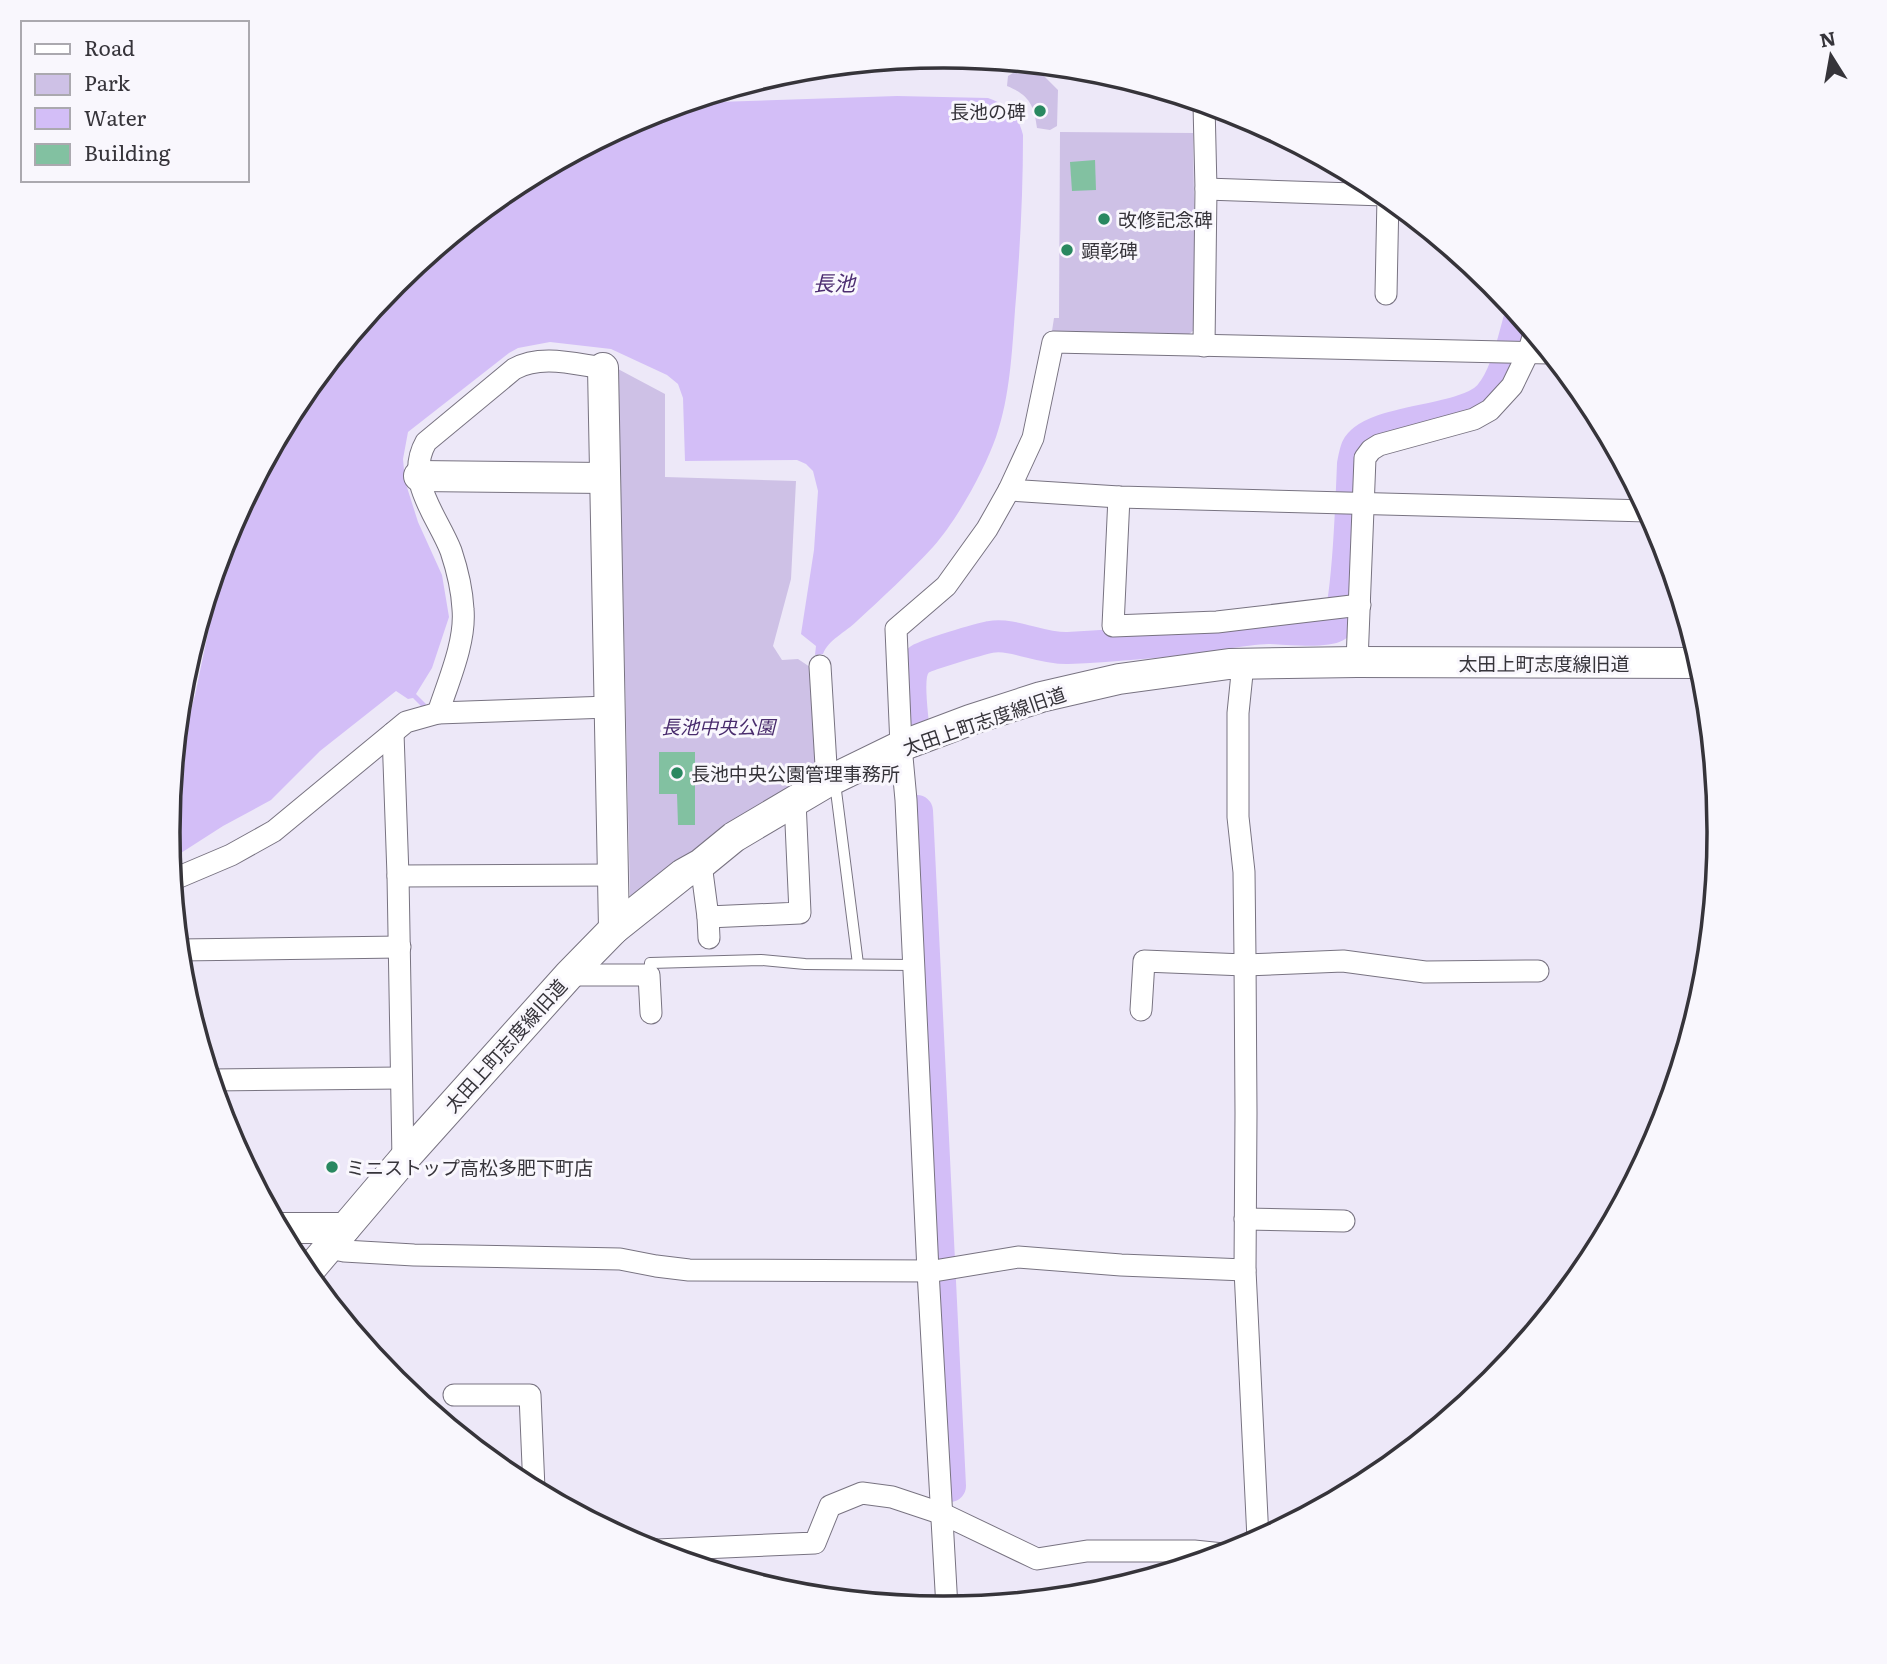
<svg xmlns="http://www.w3.org/2000/svg" width="1887" height="1664" font-family="Literata,'Noto Sans JP',serif">
  <style>
    .green { fill: #cec1e6 }
    .water { fill: #d3bef7 }
    .lines { fill: none; stroke-linecap: round; stroke-linejoin: round }
    .river { stroke: #d3bef7; stroke-width: 32 }
    .building { fill: #82c1a1 }
    .lane-casing { stroke: #787381; stroke-width: 12 }
    .street-casing { stroke: #787381; stroke-width: 23 }
    .secondary-casing { stroke: #787381; stroke-width: 32 }
    .lane { stroke: #fff; stroke-width: 10 }
    .street { stroke: #fff; stroke-width: 21 }
    .secondary { stroke: #fff; stroke-width: 30 }
    .poi-dot { fill: #298860; stroke: #f9f7fd; stroke-width: 2.5 }
    .labels { text-anchor: middle; dominant-baseline: central; stroke-width: 6; stroke-linejoin: round; paint-order: stroke }
    .poi-label { font-size: 19px; fill: #36343a; stroke: #f9f7fd; text-anchor: start }
    .street-label { font-size: 19px; fill: #36343a; stroke: #f9f7fd }
    .park-label { font-size: 19px; font-style: italic; fill: #492c6d; stroke: #f9f7fd }
    .water-label { font-size: 21px; font-style: italic; fill: #4d2f71; stroke: #f9f7fd }
    .rim { fill: none; stroke: #36343a; stroke-width: 3.5 }
  </style>
  <rect width="100%" height="100%" fill="#ede8f8"/>
  <g class="green">
    <path d="M1013,73L1043,75L1058,90L1057,126L1050,130L1037,128C1034,105 1029,95 1007,86L1008,76Z"/>
    <path d="M1060,132L1193,133L1196,328L1187,336L1052,331L1054,318H1059Z"/>
    <path d="M618,369L665,394V477L796,481L791,579L773,646L782,660L798,659L816,671L821,771L635,897L630,895Z"/>
  </g>
  <path class="water" d="M897,96L988,98C1008,105 1018,114 1023,135C1023,194 1020,252 1015,310C1012,352 1010,397 996,437C984,471 957,520 933,547C909,573 882,598 857,621C846,632 828,640 823,654L815,655L816,646L801,634L814,550L818,491L813,471L806,464L797,460L685,461L683,398L678,384L667,375L611,349L550,342L518,348L509,353L408,432L403,459L405,481L418,522L442,575L449,617L432,668L416,694L426,704L423,708L413,698L408,699L396,691L320,751L271,800L223,826L170,860L168,832L175,761L183,738L195,695L209,628L211,586L227,535L299,401L395,283L513,187L647,115L685,103Z"/>
  <g class="lines">
    <g class="river">
      <path d="M913,726C912,709 905,671 919,660C925,655 980,639 990,637C1015,633 1040,649 1068,648C1108,646 1149,643 1189,638C1215,635 1242,629 1268,628C1282,628 1326,633 1336,626C1348,617 1352,486 1353,464C1354,459 1355,453 1357,448C1372,419 1464,423 1489,396C1506,377 1513,342 1520,317"/>
      <path d="M917,811L950,1486"/>
    </g>
  </g>
  <g class="building">
    <path d="M1095,160L1096,190L1072,191L1070,162Z"/>
    <path d="M659,752H695V825H678L677,794H659Z"/>
  </g>
  <g class="lines">
    <g class="lane-casing">
      <g id="lane">
        <path d="M835,783L858,964"/>
        <path d="M649,975L650,963L761,960L805,964L913,965"/>
      </g>
    </g>
    <g class="street-casing">
      <g id="street">
        <path d="M1206,189L1384,195"/>
        <path d="M1386,294L1388,197"/>
        <path d="M1204,346L1206,189L1204,104"/>
        <path d="M1009,490L1119,497L1648,511"/>
        <path d="M1119,497L1113,626L1217,622L1360,605"/>
        <path d="M1357,662L1365,458L1371,450L1379,445L1474,419L1490,410L1512,386L1528,353L1534,334"/>
        <path d="M1243,664L1238,713V817L1244,872L1245,958L1246,1113L1245,1270L1258,1539"/>
        <path d="M820,666L827,782"/>
        <path d="M438,713C448,682 466,642 463,609C462,590 457,569 451,551C437,515 404,481 426,442L514,369C541,354 574,364 603,368"/>
        <path d="M393,733L398,876L403,1160"/>
        <path d="M701,864L708,917L800,913L795,801"/>
        <path d="M398,876L613,875"/>
        <path d="M172,880L231,855L274,831L406,722L438,713L609,707"/>
        <path d="M708,917L709,938"/>
        <path d="M179,950L400,947"/>
        <path d="M569,975H649L651,1013"/>
        <path d="M1141,1010L1144,961L1245,965L1343,961L1425,972L1538,971"/>
        <path d="M212,1080L401,1078"/>
        <path d="M1245,1219L1344,1221"/>
        <path d="M329,1248L344,1251L414,1255L620,1259L656,1266L689,1270L934,1271L1018,1257L1121,1265L1245,1270"/>
        <path d="M454,1395H530L534,1489"/>
        <path d="M643,1547L657,1550L815,1543L830,1506L862,1493L892,1497L943,1514L1037,1559L1087,1551H1194L1223,1554"/>
        <path d="M947,1608L928,1271L906,800L901,746L896,629L946,586L987,529L1009,490L1033,438L1053,342L1550,353"/>
      </g>
    </g>
    <g class="secondary-casing">
      <g id="secondary">
        <path d="M603,368L614,929"/>
        <path d="M419,476L605,478"/>
        <path d="M280,1228H345"/>
        <path d="M307,1273L403,1160L569,975L614,929L683,874L701,864L734,837L827,782L901,746L970,720L1041,697L1119,679L1229,664L1357,662L1699,663"/>
      </g>
    </g>
    <use href="#lane" class="lane"/>
    <use href="#street" class="street"/>
    <use href="#secondary" class="secondary"/>
  </g>
  <g class="poi-dot">
    <circle cx="1040" cy="111" r="7"/>
    <circle cx="1104" cy="219" r="7"/>
    <circle cx="1067" cy="250" r="7"/>
    <circle cx="677" cy="773" r="7"/>
    <circle cx="332" cy="1167" r="7"/>
  </g>
  <g class="labels">
    <g class="poi-label">
      <text x="1026" y="111" text-anchor="end">長池の碑</text>
      <text x="1118" y="219">改修記念碑</text>
      <text x="1081" y="250">顕彰碑</text>
      <text x="691" y="773">長池中央公園管理事務所</text>
      <text x="346" y="1167">ミニストップ高松多肥下町店</text>
    </g>
    <g class="street-label">
      <text x="1544" y="663">太田上町志度線旧道</text>
      <text transform="translate(984 720) rotate(-19)">太田上町志度線旧道</text>
      <text transform="translate(505 1045) rotate(-48)">太田上町志度線旧道</text>
    </g>
    <g class="park-label">
      <text x="718" y="726">長池中央公園</text>
    </g>
    <g class="water-label">
      <text x="834" y="281">長池</text>
    </g>
  </g>
  <path d="M0 0H1887V1664H0ZM943 68H944A763 763 0 0 1 1707 831V833A763 763 0 0 1 944 1596H943A763 763 0 0 1 180 833V831A763 763 0 0 1 943 68Z" fill="#f9f7fd" fill-rule="evenodd"/>
  <path class="rim" d="M943 68H944A763 763 0 0 1 1707 831V833A763 763 0 0 1 944 1596H943A763 763 0 0 1 180 833V831A763 763 0 0 1 943 68Z"/>
  <rect x="21" y="21" width="228" height="161" fill="#f9f7fd" stroke="#aba9af" stroke-width="2"/>
  <rect x="35" y="44" width="35" height="10" fill="#ffffff" stroke="#aba9af" stroke-width="2"/>
  <text x="84" y="56" font-size="21" fill="#36343a">Road</text>
  <rect x="35" y="74" width="35" height="21" fill="#cec1e6" stroke="#aba9af" stroke-width="2"/>
  <text x="84" y="91" font-size="21" fill="#36343a">Park</text>
  <rect x="35" y="108" width="35" height="21" fill="#d3bef7" stroke="#aba9af" stroke-width="2"/>
  <text x="84" y="126" font-size="21" fill="#36343a">Water</text>
  <rect x="35" y="144" width="35" height="21" fill="#82c1a1" stroke="#aba9af" stroke-width="2"/>
  <text x="84" y="161" font-size="21" fill="#36343a">Building</text>
  <g transform="translate(1831 56) rotate(349)" stroke="#f9f7fd" stroke-width="5" paint-order="stroke">
  <path d="M0-5L12 26L0 18L-12 26Z" fill="#36343a"/>
  <text y="-10" font-size="19" font-weight="bold" text-anchor="middle" fill="#36343a">N</text>
  </g>
</svg>
